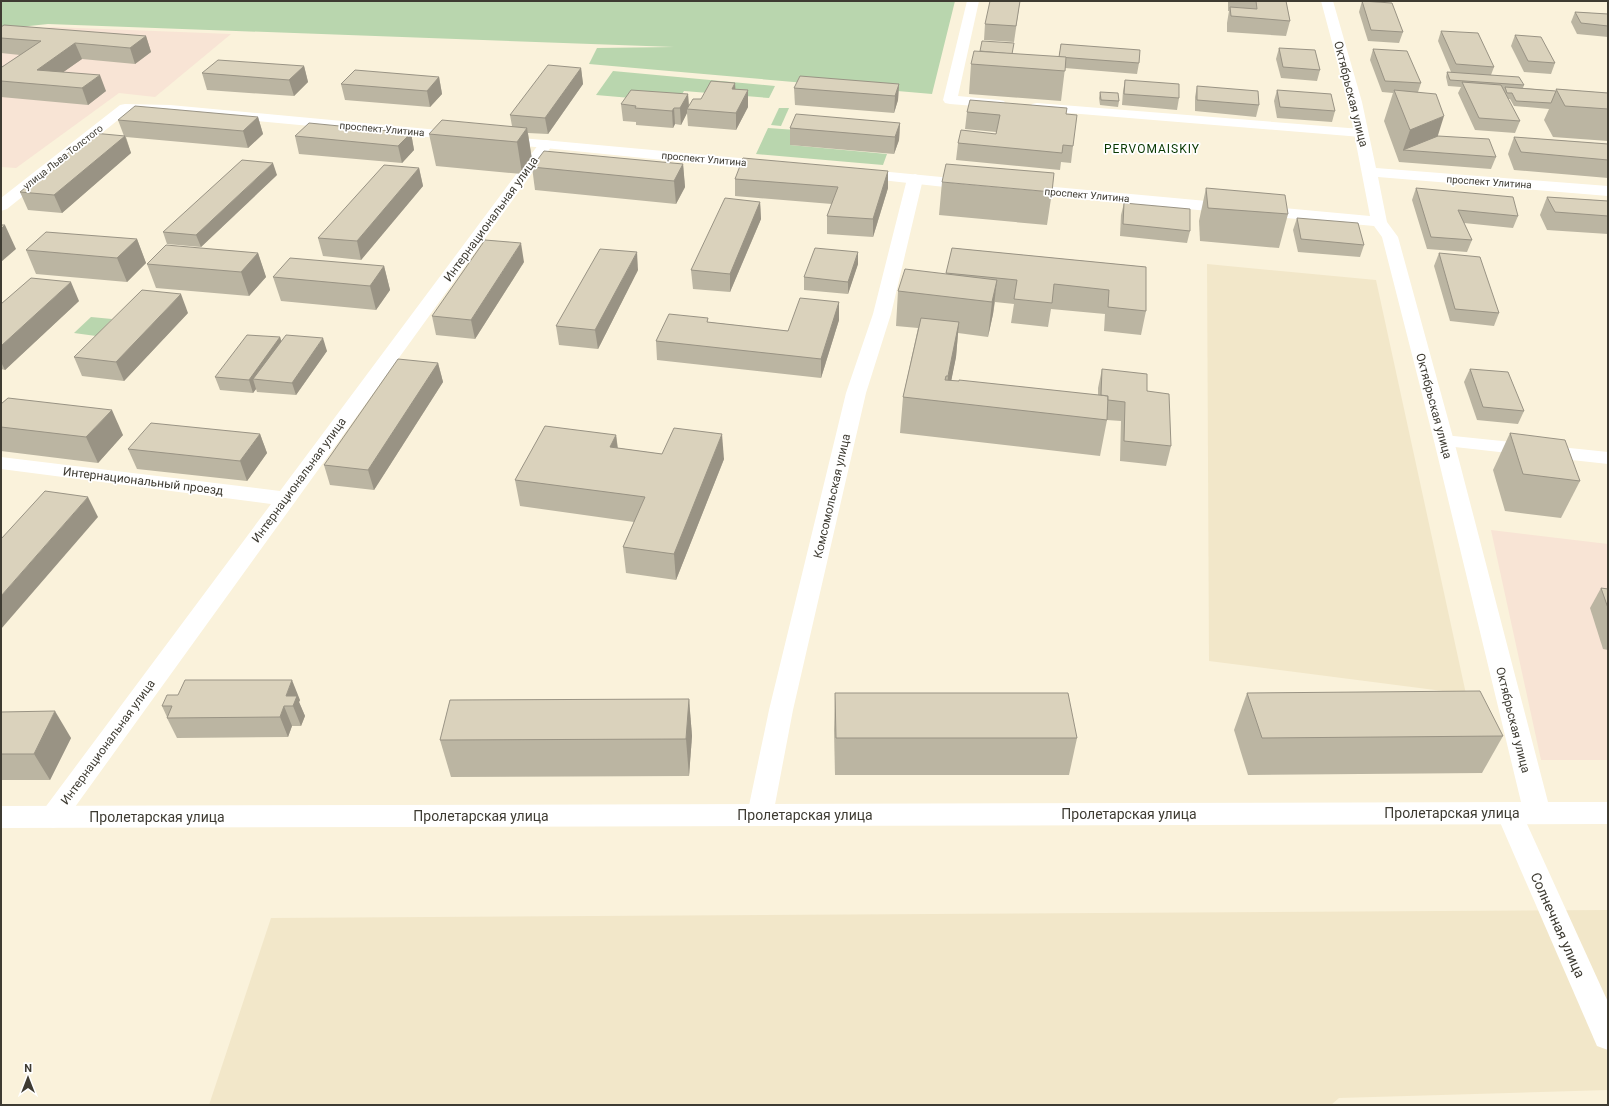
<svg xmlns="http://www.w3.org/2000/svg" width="1609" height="1106" font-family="Roboto,sans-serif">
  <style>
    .built { fill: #f2e7c9 }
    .education { fill: #f8e4d5 }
    .green { fill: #b9d6ae }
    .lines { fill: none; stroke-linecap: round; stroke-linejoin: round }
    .street { fill: #fff; fill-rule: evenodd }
    .secondary { fill: #fff; fill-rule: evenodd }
    .wall { fill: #bbb5a2 }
    .shaded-wall { fill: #999384 }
    .building { fill: #dad2bc; stroke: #999384 }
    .labels { text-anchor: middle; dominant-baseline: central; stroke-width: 3.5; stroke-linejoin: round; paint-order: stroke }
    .far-street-label { font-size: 10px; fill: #3e3b32; stroke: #fff }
    .street-label { font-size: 12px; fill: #3e3b32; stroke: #fff }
    .far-quarter-label { font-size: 12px; letter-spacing: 1px; fill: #083800; stroke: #fff }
    .near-street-label { font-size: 14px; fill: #3e3b32; stroke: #fff }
  </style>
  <rect width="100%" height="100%" fill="#faf2db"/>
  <g class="built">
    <path d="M1207,264L1376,280L1466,694L1209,661Z"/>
    <path d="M1608,910V1090L1339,1098L1331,1105H209L271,918Z"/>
  </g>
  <g class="education">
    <path d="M53,27L231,34L155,97L119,93L16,168L1,167V32Z"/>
    <path d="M1491,530L1608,544V760H1541Z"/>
  </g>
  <g class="green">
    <path d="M1,1H955L932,94L589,64L597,48L674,47L48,24L1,29Z"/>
    <path d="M613,71L775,86L769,98L684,91L677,102L596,95Z"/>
    <path d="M779,108H789L781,126L771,125Z"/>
    <path d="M768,128L796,130L790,145L887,154L883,165L756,154Z"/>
    <path d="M91,317L112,319L96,336L74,333Z"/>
  </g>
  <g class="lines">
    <g class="street">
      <path d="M967,1H979L958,96L999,100L1004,101L1006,104L1004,107L999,108L950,104L945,103L943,100Z"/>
      <path d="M1037,103L1361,129L1366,130L1368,133L1366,136L1361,137L1032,110L1030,107L1032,104Z"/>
      <path d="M546,140L551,141L553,144L551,147L62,825L53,828L44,825L40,817L44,809L271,504L1,469V457L280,491L541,141Z"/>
      <path d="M915,174L920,176L923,179L891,314L866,393L793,710L773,815L769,823L760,826L751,823L747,815L769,710L846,393L873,314L907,179L910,176Z"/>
      <path d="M1444,435L1608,452V464L1437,445L1434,441L1437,437Z"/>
      <path d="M1509,802L1518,805L1522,813L1608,1002V1050L1597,1046L1496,813L1500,805Z"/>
    </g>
    <g class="secondary">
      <path d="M1321,1H1333L1362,102L1376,168L1608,186V196L1378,177L1387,222L1398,237L1454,441L1548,802H1608V824L1,828V806L1521,802L1434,441L1382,237L1374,226L1022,194L1017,192L1014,189L1017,186L1022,184L1370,216L1348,102Z"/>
      <path d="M125,104L170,105L460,132L465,133L467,136L465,139L460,140L170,113L128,112L7,209L1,211V198L120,105Z"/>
      <path d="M500,136L771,161L776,163L779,166L776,169L771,171L495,143L493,140L495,137Z"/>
      <path d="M859,169L972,180L977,182L980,185L977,188L972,190L854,177L851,174L854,171Z"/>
    </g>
  </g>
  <g class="wall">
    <path d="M1020,1L1014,42L984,40L985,24Z"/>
    <path d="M1228,1H1286L1290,21L1286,36L1227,32V23L1229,11H1228Z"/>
    <path d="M1362,1L1403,32L1399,43L1368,41L1359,12Z"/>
    <path d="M1575,12L1608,14V37L1577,34L1571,22Z"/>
    <path d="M1,27L146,36L151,52L135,64L82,59L63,72L106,91L88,105L1,97V67H2L20,55L1,53Z"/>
    <path d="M1441,31L1494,67L1491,75L1524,85L1523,88L1556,91V89L1608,93V141L1553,137L1544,120L1549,109L1514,106L1510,99H1508L1520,121L1515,133L1475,130L1458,93L1461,87L1448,86L1446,77L1447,72H1451L1438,41Z"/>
    <path d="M1515,35L1555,63L1551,74L1524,72L1511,46Z"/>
    <path d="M1061,44L1139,63L1137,74L1065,68L1061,101L969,94L971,64L1013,54L1059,57Z"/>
    <path d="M1279,48L1320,70L1317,81L1281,78L1276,59Z"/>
    <path d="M1373,49L1421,83L1418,92L1438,136L1496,157L1491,169L1399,162L1384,121L1393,93L1382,92L1370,60Z"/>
    <path d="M304,66L308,82L294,96L207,90L202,73Z"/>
    <path d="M581,68L583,84L548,134L528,133L532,160L522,174L436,166L429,134L512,126L510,115Z"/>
    <path d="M439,77L442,94L430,107L345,100L341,84Z"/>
    <path d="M1125,80L1179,98L1177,110L1122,105L1123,91Z"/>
    <path d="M899,84L898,100L894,113L795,105L794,88Z"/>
    <path d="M1197,86L1259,105L1256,117L1195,111V97Z"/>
    <path d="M735,89L748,90V107L736,130L688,126L687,113L681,125L675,124L673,128L636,125V122L623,121L621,104L688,94L689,107L701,99Z"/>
    <path d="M1277,90L1335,111L1332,122L1277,118L1274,101Z"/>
    <path d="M1100,92L1119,101L1118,107L1100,105L1099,98Z"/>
    <path d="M967,112L1066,114L1073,146L1071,163L1061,162L1060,170L956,160L958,143L996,134V132L965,129Z"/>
    <path d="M258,117L263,134L248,148L126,137L131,153L62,213L28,210L20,192L124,136L118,120Z"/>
    <path d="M900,123L899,140L894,154L790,145V128Z"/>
    <path d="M411,133L414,150L402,163L299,154L295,136Z"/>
    <path d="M1514,137L1608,144V178L1514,170L1508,154Z"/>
    <path d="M683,164L685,187L676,204L535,190L532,167Z"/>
    <path d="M419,168L423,186L361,260L323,256L318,238Z"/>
    <path d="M888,171V188L873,237L827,234V216L832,204L735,196V179Z"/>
    <path d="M277,175L201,247L167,244L163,232Z"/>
    <path d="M942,182L1052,192L1047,225L939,215Z"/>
    <path d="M1206,188L1288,214L1279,248L1200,241L1199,221Z"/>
    <path d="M1416,188L1518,216L1513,228L1464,223L1472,240L1467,252L1427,249L1412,200Z"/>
    <path d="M1547,197L1608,201V234L1547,230L1540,215Z"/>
    <path d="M760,202L761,219L730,292L693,289L691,270Z"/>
    <path d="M1124,203L1190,231L1187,243L1120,236L1121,215Z"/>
    <path d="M1297,218L1364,245L1360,257L1298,252L1293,230Z"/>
    <path d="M137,239L146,263L127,282L36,274L26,250Z"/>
    <path d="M952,248L1146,267V311L1141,335L1104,331L1105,314L1051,309L1048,327L1011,323L1014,304L995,302L993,314L988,337L958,333L956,357L951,381L1098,395V388L1102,369L1147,391L1171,446L1166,466L1120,461L1121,421L1107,420L1100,456L900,433L903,397L918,328L896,326L898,291L946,274Z"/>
    <path d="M858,252V264L848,294L804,290V277Z"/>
    <path d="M258,253L266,277L249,296L156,288L147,264Z"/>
    <path d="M1439,253L1499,313L1494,326L1450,321L1434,266Z"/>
    <path d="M524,262L475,339L436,335L432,316Z"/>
    <path d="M384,266L390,290L376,310L281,301L273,277Z"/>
    <path d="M638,270L598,349L559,345L556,326Z"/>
    <path d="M79,301L5,370L1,369V304Z"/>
    <path d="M839,302V320L821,378L657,360L656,341L708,322L788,331Z"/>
    <path d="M188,313L124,381L82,376L74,357Z"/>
    <path d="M280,337L281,341L327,351L296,395L257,392L256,389L253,393L220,390L215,377Z"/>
    <path d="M438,363L443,382L374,490L330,485L324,465Z"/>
    <path d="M1470,369L1524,411L1518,424L1477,420L1464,382Z"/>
    <path d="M1,404L123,435L98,463L1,451Z"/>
    <path d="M1510,433L1580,481L1561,518L1505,511L1493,470Z"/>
    <path d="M260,434L267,453L247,481L137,469L128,449Z"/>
    <path d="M616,435L618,448L662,454L724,459L676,580L626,573L623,547L634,522L520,506L515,480Z"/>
    <path d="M1601,588L1608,589V650L1603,649L1590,608Z"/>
    <path d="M835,693L1077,738L1069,775H835L834,730Z"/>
    <path d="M1247,693L1503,736L1482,773L1248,775L1234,730Z"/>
    <path d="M689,699L692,736L689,776L451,777L440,740Z"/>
    <path d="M300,700L299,702L305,716L301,726H292L288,737L177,738L167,718V717L162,706Z"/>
    <path d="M1,712L71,738L50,780H1Z"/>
  </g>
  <g class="shaded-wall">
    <path d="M146,36L151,52L135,64L130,48Z"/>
    <path d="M75,43L82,59L45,85L37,70Z"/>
    <path d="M304,66L308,82L294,96L289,80Z"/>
    <path d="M581,68L583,84L548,134L545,118Z"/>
    <path d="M100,75L106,91L88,105L82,88Z"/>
    <path d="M439,77L442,94L430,107L427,91Z"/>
    <path d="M735,83L736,100L732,89Z"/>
    <path d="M899,84L898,100L894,113L895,96Z"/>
    <path d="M748,90V107L736,130V113Z"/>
    <path d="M688,94L689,109H687V113L681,125L680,108Z"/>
    <path d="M674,108L675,124L673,128L672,111Z"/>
    <path d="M1444,116L1434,148L1403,150L1410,130Z"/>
    <path d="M258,117L263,134L248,148L243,131Z"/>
    <path d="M900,123L899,140L894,154L895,137Z"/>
    <path d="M527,128L532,160L522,174L517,142Z"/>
    <path d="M411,133L414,150L402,163L398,146Z"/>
    <path d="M125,136L131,153L62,213L54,195Z"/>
    <path d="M273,163L277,175L201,247L196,235Z"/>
    <path d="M683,164L685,187L676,204L674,181Z"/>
    <path d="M419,168L423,186L361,260L357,241Z"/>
    <path d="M888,171V188L873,237V219Z"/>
    <path d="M760,202L761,219L730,292V274Z"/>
    <path d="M5,225L16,249L1,262V229Z"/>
    <path d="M137,239L146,263L127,282L117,258Z"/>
    <path d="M521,243L524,262L475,339L471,320Z"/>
    <path d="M637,252L638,270L598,349L595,330Z"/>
    <path d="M858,252V264L848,294V282Z"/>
    <path d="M258,253L266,277L249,296L241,272Z"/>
    <path d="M384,266L390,290L376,310L370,286Z"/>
    <path d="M997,280L993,314L988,337L992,302Z"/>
    <path d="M71,282L79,301L5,370L1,362V346Z"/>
    <path d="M181,294L188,313L124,381L116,362Z"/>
    <path d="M839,302V320L821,378V359Z"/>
    <path d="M959,322L956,357L947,402H946L948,376Z"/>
    <path d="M280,337L284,349L253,379L256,389L253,393L249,380Z"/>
    <path d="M323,338L327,351L296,395L292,383Z"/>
    <path d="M438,363L443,382L374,490L368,470Z"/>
    <path d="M112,410L123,435L98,463L86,437Z"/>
    <path d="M260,434L267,453L247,481L240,461Z"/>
    <path d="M722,434L724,459L676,580L674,554Z"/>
    <path d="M616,435L619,461L610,447Z"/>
    <path d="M88,497L98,517L1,629V596Z"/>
    <path d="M292,680L300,700L299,702L305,716L301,726L293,706L286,696Z"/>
    <path d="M689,699L692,736L689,776L686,739Z"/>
    <path d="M284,706L292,726L288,737L280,717Z"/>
    <path d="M55,711L71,738L50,780L34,754Z"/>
  </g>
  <g class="building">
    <path d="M990,1H1020L1016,26L985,24Z"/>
    <path d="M1256,1H1286L1290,21L1231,16L1230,7L1257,9Z"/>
    <path d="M1362,1L1392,3L1403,32L1371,30Z"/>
    <path d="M1575,12L1608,14V26L1581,23Z"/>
    <path d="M4,25L146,36L130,48L75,43L37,70L100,75L82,88L1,81V67H2L41,41L1,38V27Z"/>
    <path d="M1441,31L1478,33L1494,67L1456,64Z"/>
    <path d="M1515,35L1541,37L1555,63L1528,61Z"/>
    <path d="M982,41L1014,43L1012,54L980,51Z"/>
    <path d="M1061,44L1140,50L1139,63L1059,57Z"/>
    <path d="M1279,48L1315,50L1320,70L1283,67Z"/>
    <path d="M1373,49L1407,51L1421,83L1385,81Z"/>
    <path d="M974,51L1066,57L1065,71L971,64Z"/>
    <path d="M218,60L304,66L289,80L202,73Z"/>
    <path d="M548,65L581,68L545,118L510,115Z"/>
    <path d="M355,70L439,77L427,91L341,84Z"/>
    <path d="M1447,72L1519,77L1524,85L1450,80Z"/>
    <path d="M800,76L899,84L895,96L794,88Z"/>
    <path d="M1125,80L1179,84V98L1124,94Z"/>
    <path d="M711,81L735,83L732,89L748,90L736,113L687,109L693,99H701Z"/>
    <path d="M1462,82L1501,85L1520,121L1479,118Z"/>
    <path d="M1197,86L1258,91L1259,105L1197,100Z"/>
    <path d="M1505,87L1556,91L1551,103L1516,101L1512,93H1507Z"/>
    <path d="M1556,89L1608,93V109L1565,106Z"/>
    <path d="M631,90L688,94L680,108H674L672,111L635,108L636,106L621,104Z"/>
    <path d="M1277,90L1331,94L1335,111L1280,107Z"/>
    <path d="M1394,90L1436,94L1444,116L1410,130Z"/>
    <path d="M1100,92L1118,93L1119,101L1101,100Z"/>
    <path d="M970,100L1067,108L1066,114L1077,115L1073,146L1063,145L1062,153L958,143L961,130L996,134L1000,115L967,112Z"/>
    <path d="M135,106L258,117L243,131L118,120Z"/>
    <path d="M796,114L900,123L895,137L790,128Z"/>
    <path d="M442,120L527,128L517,142L429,134Z"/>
    <path d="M309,123L411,133L398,146L295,136Z"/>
    <path d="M93,133L125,136L54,195L20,192Z"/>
    <path d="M1438,136L1489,139L1496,157L1403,150Z"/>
    <path d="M1514,137L1608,144V160L1521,152Z"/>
    <path d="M544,151L683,164L674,181L532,167Z"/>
    <path d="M743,158L888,171L873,219L827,216L838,187L735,179Z"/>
    <path d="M242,160L273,163L196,235L163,232Z"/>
    <path d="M946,164L1054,173L1052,192L942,182Z"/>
    <path d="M384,165L419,168L357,241L318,238Z"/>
    <path d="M1206,188L1285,195L1288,214L1208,208Z"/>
    <path d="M1416,188L1513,197L1518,216L1458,210L1472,240L1431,237Z"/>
    <path d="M1547,197L1608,201V216L1555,212Z"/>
    <path d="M725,198L760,202L730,274L691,270Z"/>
    <path d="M1124,203L1190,209V231L1123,224Z"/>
    <path d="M1297,218L1358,223L1364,245L1301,239Z"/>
    <path d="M1,225H5L1,229Z"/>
    <path d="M46,232L137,239L117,258L26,250Z"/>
    <path d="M485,240L521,243L471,320L432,316Z"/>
    <path d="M166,245L258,253L241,272L147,264Z"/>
    <path d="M815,248L858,252L848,282L804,277Z"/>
    <path d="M952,248L1146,267V311L1108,307L1109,290L1054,284L1052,303L1014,299L1017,280L946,273Z"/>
    <path d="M600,249L637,252L595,330L556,326Z"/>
    <path d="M1439,253L1480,257L1499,313L1455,309Z"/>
    <path d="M290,258L384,266L370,286L273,277Z"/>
    <path d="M905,269L997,280L992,302L898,291Z"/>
    <path d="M31,278L71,282L1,346V304Z"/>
    <path d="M142,290L181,294L116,362L74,357Z"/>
    <path d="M800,298L839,302L821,359L656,341L669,314L708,318L707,322L788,331Z"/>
    <path d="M921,318L959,322L948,376H946L945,380L959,381V380L1108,396L1107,420L903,397Z"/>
    <path d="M247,335L280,337L249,380L215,377Z"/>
    <path d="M286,335L323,338L292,383L253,379Z"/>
    <path d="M398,359L438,363L368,470L324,465Z"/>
    <path d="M1102,369L1147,374V391L1169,394L1171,446L1124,441L1125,402L1108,400V396L1101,395Z"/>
    <path d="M1470,369L1508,372L1524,411L1483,407Z"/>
    <path d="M8,398L112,410L86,437L1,427V404Z"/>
    <path d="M151,423L260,434L240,461L128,449Z"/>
    <path d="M545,426L616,435L610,447L662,454L674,428L722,434L674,554L623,547L645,497L515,480Z"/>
    <path d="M1510,433L1565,440L1580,481L1523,474Z"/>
    <path d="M45,491L88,497L1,596V539Z"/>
    <path d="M1601,588L1608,589V608Z"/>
    <path d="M185,680H292L286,696H297L293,706H284L280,717L167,718L172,706H162L167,695H178Z"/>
    <path d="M1480,691L1503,736L1262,738L1247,693Z"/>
    <path d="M835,693H1068L1077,738H836Z"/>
    <path d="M689,699L686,739L440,740L450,700Z"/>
    <path d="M55,711L34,754H1V712Z"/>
  </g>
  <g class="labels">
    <g class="far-street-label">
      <text transform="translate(382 129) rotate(5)">проспект Улитина</text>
      <text transform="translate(63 157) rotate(-38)">улица Льва Толстого</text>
      <text transform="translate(704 159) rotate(5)">проспект Улитина</text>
      <text transform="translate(1489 182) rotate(4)">проспект Улитина</text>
      <text transform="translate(1087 195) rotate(5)">проспект Улитина</text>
    </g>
    <g class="street-label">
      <text transform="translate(1351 94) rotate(76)">Октябрьская улица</text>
      <text transform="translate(491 219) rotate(-54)">Интернациональная улица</text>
      <text transform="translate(1434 406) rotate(75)">Октябрьская улица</text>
      <text transform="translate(299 480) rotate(-54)">Интернациональная улица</text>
      <text transform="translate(143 481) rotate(7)">Интернациональный проезд</text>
      <text transform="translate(832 496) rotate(-77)">Комсомольская улица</text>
      <text transform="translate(1513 720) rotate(76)">Октябрьская улица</text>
      <text transform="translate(108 742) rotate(-54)">Интернациональная улица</text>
    </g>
    <g class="far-quarter-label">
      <text x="1152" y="149">PERVOMAISKIY</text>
    </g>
    <g class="near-street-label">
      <text x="1452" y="813">Пролетарская улица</text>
      <text x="1129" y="814">Пролетарская улица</text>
      <text x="805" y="815">Пролетарская улица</text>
      <text x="481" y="816">Пролетарская улица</text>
      <text x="157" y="817">Пролетарская улица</text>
      <text transform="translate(1558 925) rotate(66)">Солнечная улица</text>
    </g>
  </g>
  <rect width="1609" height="1106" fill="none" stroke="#3e3b32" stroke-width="4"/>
  <g transform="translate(28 1078)" stroke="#ffffff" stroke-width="3" paint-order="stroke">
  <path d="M0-3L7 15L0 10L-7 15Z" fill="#3e3b32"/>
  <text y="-6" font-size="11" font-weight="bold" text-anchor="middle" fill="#3e3b32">N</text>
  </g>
</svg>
